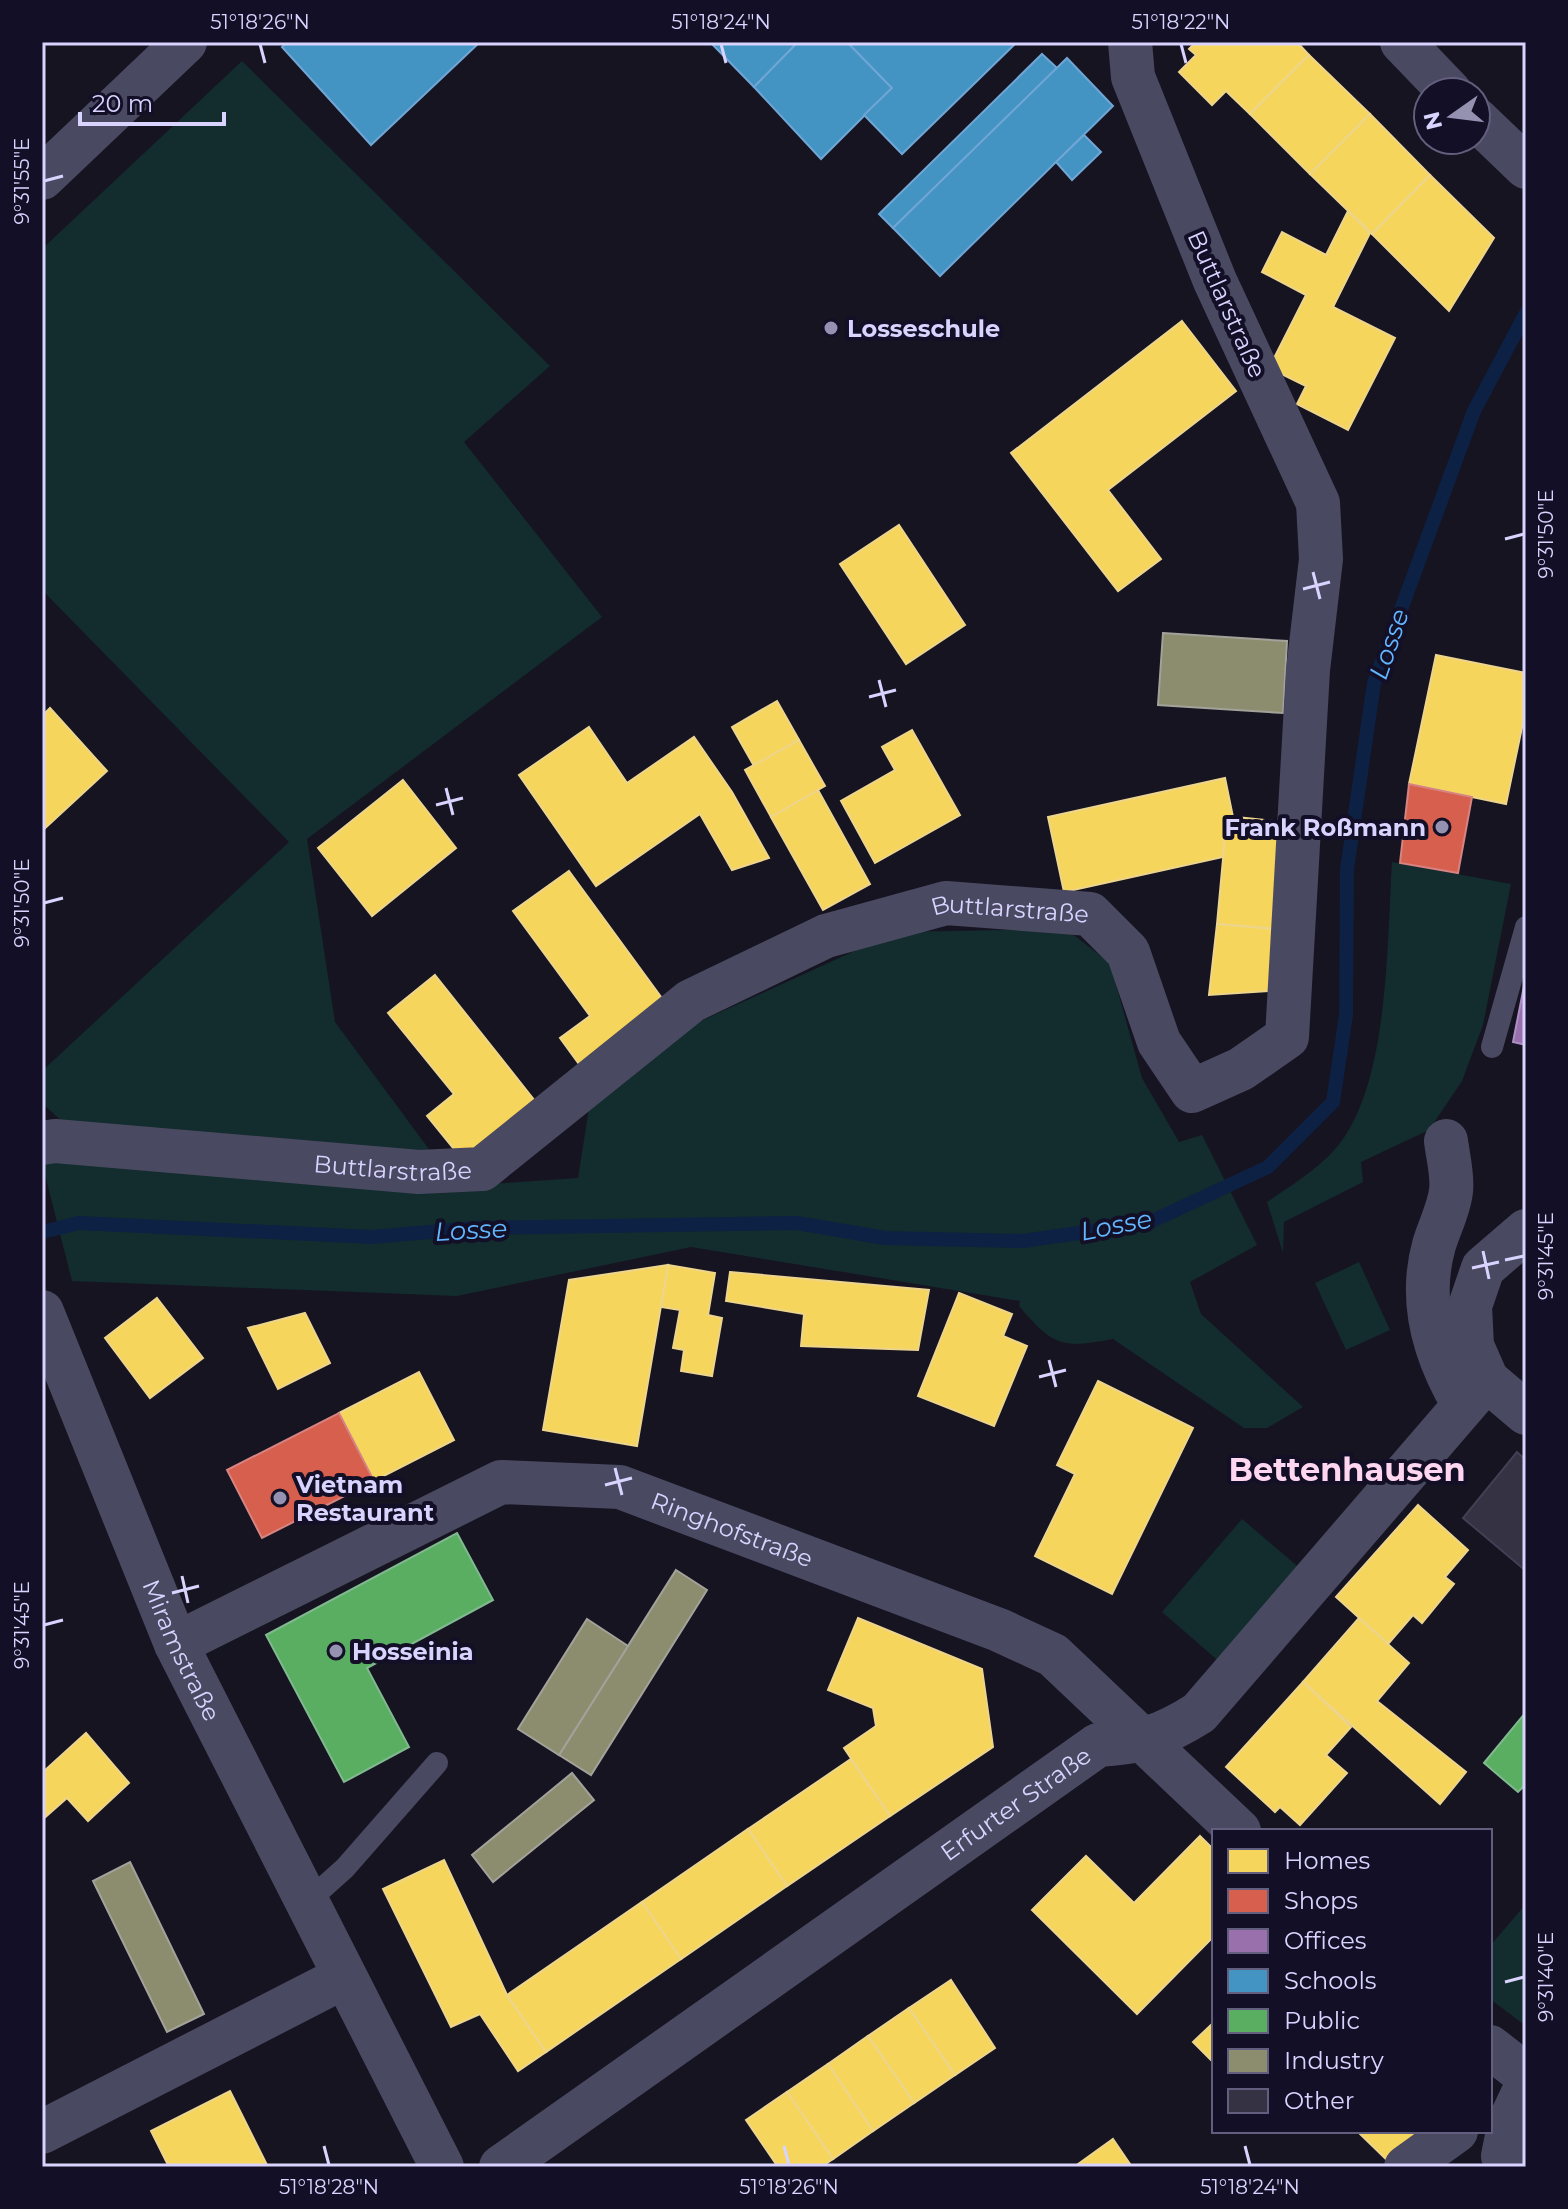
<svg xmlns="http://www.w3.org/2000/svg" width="1568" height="2209" font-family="Montserrat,sans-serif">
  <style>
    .green { fill: #132c2d }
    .homes { fill: #f6d55c; stroke: #edd58d; stroke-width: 2 }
    .shops { fill: #d6604d; stroke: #d78382; stroke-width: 2 }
    .offices { fill: #9970ab; stroke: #ac8ec4; stroke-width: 2 }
    .schools { fill: #4393c3; stroke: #70a6d5; stroke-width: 2 }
    .public { fill: #5aae61; stroke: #80b990; stroke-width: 2 }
    .industry { fill: #8c8c6e; stroke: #a3a29a; stroke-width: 2 }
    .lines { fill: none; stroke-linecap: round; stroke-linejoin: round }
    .stream { stroke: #0d2144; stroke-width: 14 }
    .building { fill: #343243; stroke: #433f54; stroke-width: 2 }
    .lane { stroke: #4a4962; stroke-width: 22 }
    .street { stroke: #4a4962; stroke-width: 44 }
    .ticks { fill: none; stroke: #d9d4ff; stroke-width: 3 }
    .poi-dot { fill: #9591b1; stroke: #130f26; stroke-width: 3 }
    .labels { text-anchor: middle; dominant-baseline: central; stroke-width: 8; stroke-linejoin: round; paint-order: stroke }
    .street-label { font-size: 24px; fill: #d9d4ff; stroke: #130f26 }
    .poi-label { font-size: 24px; font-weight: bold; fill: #d9d4ff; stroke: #130f26; text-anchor: start }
    .water-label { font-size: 26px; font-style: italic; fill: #62b6ff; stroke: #130f26 }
    .district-label { font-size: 32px; font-weight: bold; fill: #ffd6f0; stroke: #130f26 }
    .neatline { fill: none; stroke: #d9d4ff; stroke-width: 3 }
    .ticks-label { font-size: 20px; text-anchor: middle; fill: #d9d4ff }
  </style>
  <rect width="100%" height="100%" fill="#161421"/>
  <g class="green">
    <path d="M242,61L550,366L464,442L602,617L307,839L335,1022L431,1152L69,1128L42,1103V1071L289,842L42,590V249Z"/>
    <path d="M1392,862L1511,884L1483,1025L1462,1081L1429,1130L1361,1162L1363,1182L1284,1222L1283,1253L1267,1202C1292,1185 1325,1165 1343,1139C1389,1073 1387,942 1392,862Z"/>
    <path d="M1066,929L1110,963L1142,1078L1179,1142L1202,1135L1257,1245L1190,1282L1201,1314L1303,1407L1267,1428H1244L1113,1339C1062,1349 1053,1346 1019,1306L1020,1301L691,1247L457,1296L72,1281L42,1163L62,1158L491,1184L578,1178L590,1102L679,1031L896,932Z"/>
    <path d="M1359,1262L1390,1330L1346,1350L1315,1283Z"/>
    <path d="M1242,1519L1302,1570L1222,1664L1162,1612Z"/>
    <path d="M1526,1904V2016L1522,2023L1490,1999V1946Z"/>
  </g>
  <g class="homes">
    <path d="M1196,42H1297L1309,55L1250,114L1226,91L1212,105L1179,72L1196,55L1189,49Z"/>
    <path d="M1309,55L1370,114L1310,174L1250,114Z"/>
    <path d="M1370,114L1430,175L1372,234L1310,174Z"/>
    <path d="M1430,175L1494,238L1449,311L1372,234Z"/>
    <path d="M1348,211L1370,233L1333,307L1395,338L1348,430L1297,404L1306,386L1269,368L1306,295L1262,272L1282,232L1326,255Z"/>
    <path d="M1182,321L1236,391L1108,490L1161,559L1118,591L1011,453Z"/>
    <path d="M899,525L965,625L906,664L840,564Z"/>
    <path d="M1436,655L1526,673V708L1506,804L1409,784Z"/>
    <path d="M777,701L799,740L754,766L732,727Z"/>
    <path d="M50,708L107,771L42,831V716Z"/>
    <path d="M589,727L627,783L694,737L732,792L769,858L732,870L700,814L596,886L519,775Z"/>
    <path d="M912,730L960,815L875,863L841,801L895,770L882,747Z"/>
    <path d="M799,740L825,786L771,817L745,770Z"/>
    <path d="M1225,778L1233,817L1227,816L1223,857L1064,892L1048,817Z"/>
    <path d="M403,780L456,848L372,916L318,848Z"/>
    <path d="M818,790L870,884L823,910L771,817Z"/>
    <path d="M1227,816L1285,822L1275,929L1217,924Z"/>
    <path d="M569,871L664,1001L579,1064L560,1038L590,1016L513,911Z"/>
    <path d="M1217,924L1275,929L1268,991L1209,995Z"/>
    <path d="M435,975L539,1106L467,1165L427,1116L454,1094L388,1013Z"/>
    <path d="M668,1265L715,1273L708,1315L722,1318L712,1376L681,1371L684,1350L673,1348L680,1310L661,1307Z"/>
    <path d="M668,1265L637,1446L543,1430L569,1280Z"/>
    <path d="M730,1272L929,1290L918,1350L801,1346L804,1314L726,1301Z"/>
    <path d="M959,1293L1012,1314L1003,1336L1027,1346L994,1426L918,1396Z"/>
    <path d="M157,1298L203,1358L150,1398L105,1338Z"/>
    <path d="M305,1313L330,1363L278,1389L248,1328Z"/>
    <path d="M419,1372L454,1440L374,1481L339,1413Z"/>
    <path d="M1098,1381L1193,1428L1112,1594L1035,1556L1075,1474L1057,1465Z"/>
    <path d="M1418,1505L1468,1550L1445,1577L1454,1584L1422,1623L1413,1615L1388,1644L1336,1597Z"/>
    <path d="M858,1618L982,1669L993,1747L890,1816L844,1748L876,1726L873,1708L828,1690Z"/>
    <path d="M1359,1618L1409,1663L1377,1701L1466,1772L1440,1804L1303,1682Z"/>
    <path d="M1303,1682L1351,1727L1326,1755L1347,1773L1300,1825L1280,1807L1275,1812L1226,1767Z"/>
    <path d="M86,1733L129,1783L88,1821L67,1798L42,1820V1773Z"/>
    <path d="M851,1759L890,1816L787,1886L748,1829Z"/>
    <path d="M748,1829L787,1886L681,1959L642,1902Z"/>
    <path d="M1200,1836L1214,1850V1936L1137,2014L1032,1910L1086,1856L1134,1903Z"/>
    <path d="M444,1860L507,1995L546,2052L518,2071L480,2014L451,2027L383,1889Z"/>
    <path d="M642,1902L681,1959L546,2052L507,1995Z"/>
    <path d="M951,1980L995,2048L955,2075L909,2008Z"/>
    <path d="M909,2008L955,2075L914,2103L868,2036Z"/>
    <path d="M1214,2022V2063L1193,2042Z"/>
    <path d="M868,2036L914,2103L873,2131L828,2064Z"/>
    <path d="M828,2064L873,2131L833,2159L787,2092Z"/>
    <path d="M230,2091L268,2167H169L151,2131Z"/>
    <path d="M787,2092L833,2159L821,2167H778L746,2120Z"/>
    <path d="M1357,2131H1421L1390,2163Z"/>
    <path d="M1113,2139L1132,2167H1074Z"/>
  </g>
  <g class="shops">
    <path d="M1409,784L1472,797L1458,873L1400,863Z"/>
    <path d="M339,1413L374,1481L262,1538L227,1470Z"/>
  </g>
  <path class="offices" d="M1526,976V1045L1513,1042Z"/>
  <g class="schools">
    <path d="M287,42H480L371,145L282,47Z"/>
    <path d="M710,42H798L754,87Z"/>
    <path d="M798,42H847L892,88L821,159L754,87Z"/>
    <path d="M847,42H1017L902,154L864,115L892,88Z"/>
    <path d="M1042,54L1057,68L893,228L879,214Z"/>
    <path d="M1067,58L1113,106L940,276L893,228Z"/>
    <path d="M1084,135L1101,152L1072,180L1056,162Z"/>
  </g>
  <g class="public">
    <path d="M457,1533L493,1600L367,1668L409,1747L344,1782L266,1635Z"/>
    <path d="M1526,1712V1784L1518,1792L1484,1763Z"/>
  </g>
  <g class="industry">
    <path d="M1163,633L1287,641L1283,713L1158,705Z"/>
    <path d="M676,1570L707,1590L591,1775L559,1755Z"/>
    <path d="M587,1619L628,1646L559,1755L518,1729Z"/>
    <path d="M572,1773L594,1800L493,1882L472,1855Z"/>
    <path d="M130,1862L204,2014L167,2032L93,1881Z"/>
  </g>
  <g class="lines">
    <path class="stream" d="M42,1232L79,1223L372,1237L476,1228L797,1223L885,1238L1023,1241L1148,1223L1268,1167L1333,1102L1346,1015L1347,869L1374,683L1474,411L1526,313"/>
  </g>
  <path class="building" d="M1517,1452L1526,1460V1571L1463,1518Z"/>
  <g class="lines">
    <g class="lane">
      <path d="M1492,1047L1526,927"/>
      <path d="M306,1903L345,1868L437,1763"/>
    </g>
    <g class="street">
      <path d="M1402,42L1450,92"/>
      <path d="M1476,119L1526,167"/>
      <path d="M42,178L185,42"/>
      <path d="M1446,1141C1448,1157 1453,1176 1451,1191C1449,1209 1439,1228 1434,1245C1418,1302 1434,1355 1464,1405"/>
      <path id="s1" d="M42,1143L55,1141L419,1172L482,1169L691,1001L826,936L946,903L1090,914L1128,952L1159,1042L1192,1091L1241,1069L1287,1037L1308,670L1321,559L1318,503L1215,281L1133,77L1130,42"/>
      <path d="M1526,1231L1483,1268L1470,1306L1472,1346L1487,1380L1526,1413"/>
      <path id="s2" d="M42,1312L176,1644L442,2167"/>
      <path id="s3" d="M176,1644L501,1482L620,1487L999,1630L1053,1655L1239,1831"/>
      <path d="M1490,2047L1526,2075"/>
      <path d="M42,2132L344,1977"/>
      <path id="s4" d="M501,2167L1098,1745C1142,1742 1161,1737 1199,1713L1474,1394"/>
      <path d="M1406,2167L1456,2131"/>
      <path d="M1510,2167L1503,2156L1510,2121L1526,2087"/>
    </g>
  </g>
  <path class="ticks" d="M260,44L265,63M721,44L726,63M1181,44L1186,63M44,181L63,176M1505,539L1524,534M1313,572L1320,599M1303,589L1330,582M879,680L886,707M869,697L896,690M446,788L453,815M436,805L463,798M44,903L63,898M1483,1251L1489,1279M1505,1260L1524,1256M1472,1268L1499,1262M1049,1360L1056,1387M1039,1377L1066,1370M615,1468L622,1495M605,1485L632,1478M182,1576L188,1603M172,1593L199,1586M44,1625L63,1620M1505,1982L1524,1977M324,2146L329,2165M784,2146L789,2165M1245,2146L1250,2165"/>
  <g class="poi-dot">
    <circle cx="831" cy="328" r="8"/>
    <circle cx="1442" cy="827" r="8"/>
    <circle cx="280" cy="1498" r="8"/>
    <circle cx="336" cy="1651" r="8"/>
  </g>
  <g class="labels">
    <g class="street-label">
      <text transform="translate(1227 304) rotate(66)">Buttlarstraße</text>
      <text stroke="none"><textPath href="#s1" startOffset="1048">Buttlarstraße</textPath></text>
      <text stroke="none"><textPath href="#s1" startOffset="352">Buttlarstraße</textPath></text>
      <text stroke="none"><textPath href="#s3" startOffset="602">Ringhofstraße</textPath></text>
      <text stroke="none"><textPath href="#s2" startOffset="366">Miramstraße</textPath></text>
      <text stroke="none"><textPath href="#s4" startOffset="630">Erfurter Straße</textPath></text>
    </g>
    <g class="poi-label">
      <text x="847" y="328">Losseschule</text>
      <text x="1426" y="827" text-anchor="end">Frank Roßmann</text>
      <text x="296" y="1484">Vietnam<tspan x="296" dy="28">Restaurant</tspan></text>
      <text x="352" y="1651">Hosseinia</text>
    </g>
    <g class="water-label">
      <text transform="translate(1389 644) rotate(-71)">Losse</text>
      <text transform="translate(1116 1225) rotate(-11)">Losse</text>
      <text transform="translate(471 1230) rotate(-3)">Losse</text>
    </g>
    <g class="district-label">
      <text x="1347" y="1469">Bettenhausen</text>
    </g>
  </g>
  <rect width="1568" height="2209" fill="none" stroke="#130f26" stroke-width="88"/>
  <rect x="1212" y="1829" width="280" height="304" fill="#130f26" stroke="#625e7d" stroke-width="2"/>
  <rect x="1228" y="1849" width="40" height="24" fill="#f6d55c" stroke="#625e7d" stroke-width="2"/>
  <text x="1284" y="1869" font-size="24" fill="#d9d4ff">Homes</text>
  <rect x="1228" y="1889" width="40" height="24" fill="#d6604d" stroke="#625e7d" stroke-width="2"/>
  <text x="1284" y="1909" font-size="24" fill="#d9d4ff">Shops</text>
  <rect x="1228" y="1929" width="40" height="24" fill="#9970ab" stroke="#625e7d" stroke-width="2"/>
  <text x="1284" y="1949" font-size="24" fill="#d9d4ff">Offices</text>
  <rect x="1228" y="1969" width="40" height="24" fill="#4393c3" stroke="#625e7d" stroke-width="2"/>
  <text x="1284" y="1989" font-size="24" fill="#d9d4ff">Schools</text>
  <rect x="1228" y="2009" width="40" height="24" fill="#5aae61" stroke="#625e7d" stroke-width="2"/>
  <text x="1284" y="2029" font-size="24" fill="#d9d4ff">Public</text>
  <rect x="1228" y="2049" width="40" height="24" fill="#8c8c6e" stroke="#625e7d" stroke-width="2"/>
  <text x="1284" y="2069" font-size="24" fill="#d9d4ff">Industry</text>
  <rect x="1228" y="2089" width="40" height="24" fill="#343243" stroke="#625e7d" stroke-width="2"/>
  <text x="1284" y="2109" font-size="24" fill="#d9d4ff">Other</text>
  <g transform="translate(1452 116) rotate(256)"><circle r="38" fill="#130f26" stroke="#625e7d" stroke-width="2"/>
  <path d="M0-6L14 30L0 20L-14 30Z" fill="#9591b1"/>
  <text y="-12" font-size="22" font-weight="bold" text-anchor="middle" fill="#d9d4ff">N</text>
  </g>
  <path d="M80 112v12h144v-12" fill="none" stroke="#d9d4ff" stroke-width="4"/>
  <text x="92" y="112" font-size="24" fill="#d9d4ff" stroke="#130f26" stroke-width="6" paint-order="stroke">20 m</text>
  <rect x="44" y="44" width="1480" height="2121" class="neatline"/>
  <g class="ticks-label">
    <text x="260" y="29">51°18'26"N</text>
    <text x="721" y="29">51°18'24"N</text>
    <text x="1181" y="29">51°18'22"N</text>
    <text transform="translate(22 181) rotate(-90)" y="7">9°31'55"E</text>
    <text transform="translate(1546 534) rotate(-90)" y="7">9°31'50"E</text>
    <text transform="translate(22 903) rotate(-90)" y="7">9°31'50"E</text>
    <text transform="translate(1546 1256) rotate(-90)" y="7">9°31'45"E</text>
    <text transform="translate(22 1625) rotate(-90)" y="7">9°31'45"E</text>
    <text transform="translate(1546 1977) rotate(-90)" y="7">9°31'40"E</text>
    <text x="329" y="2194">51°18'28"N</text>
    <text x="789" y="2194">51°18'26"N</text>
    <text x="1250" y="2194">51°18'24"N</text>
  </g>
</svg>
